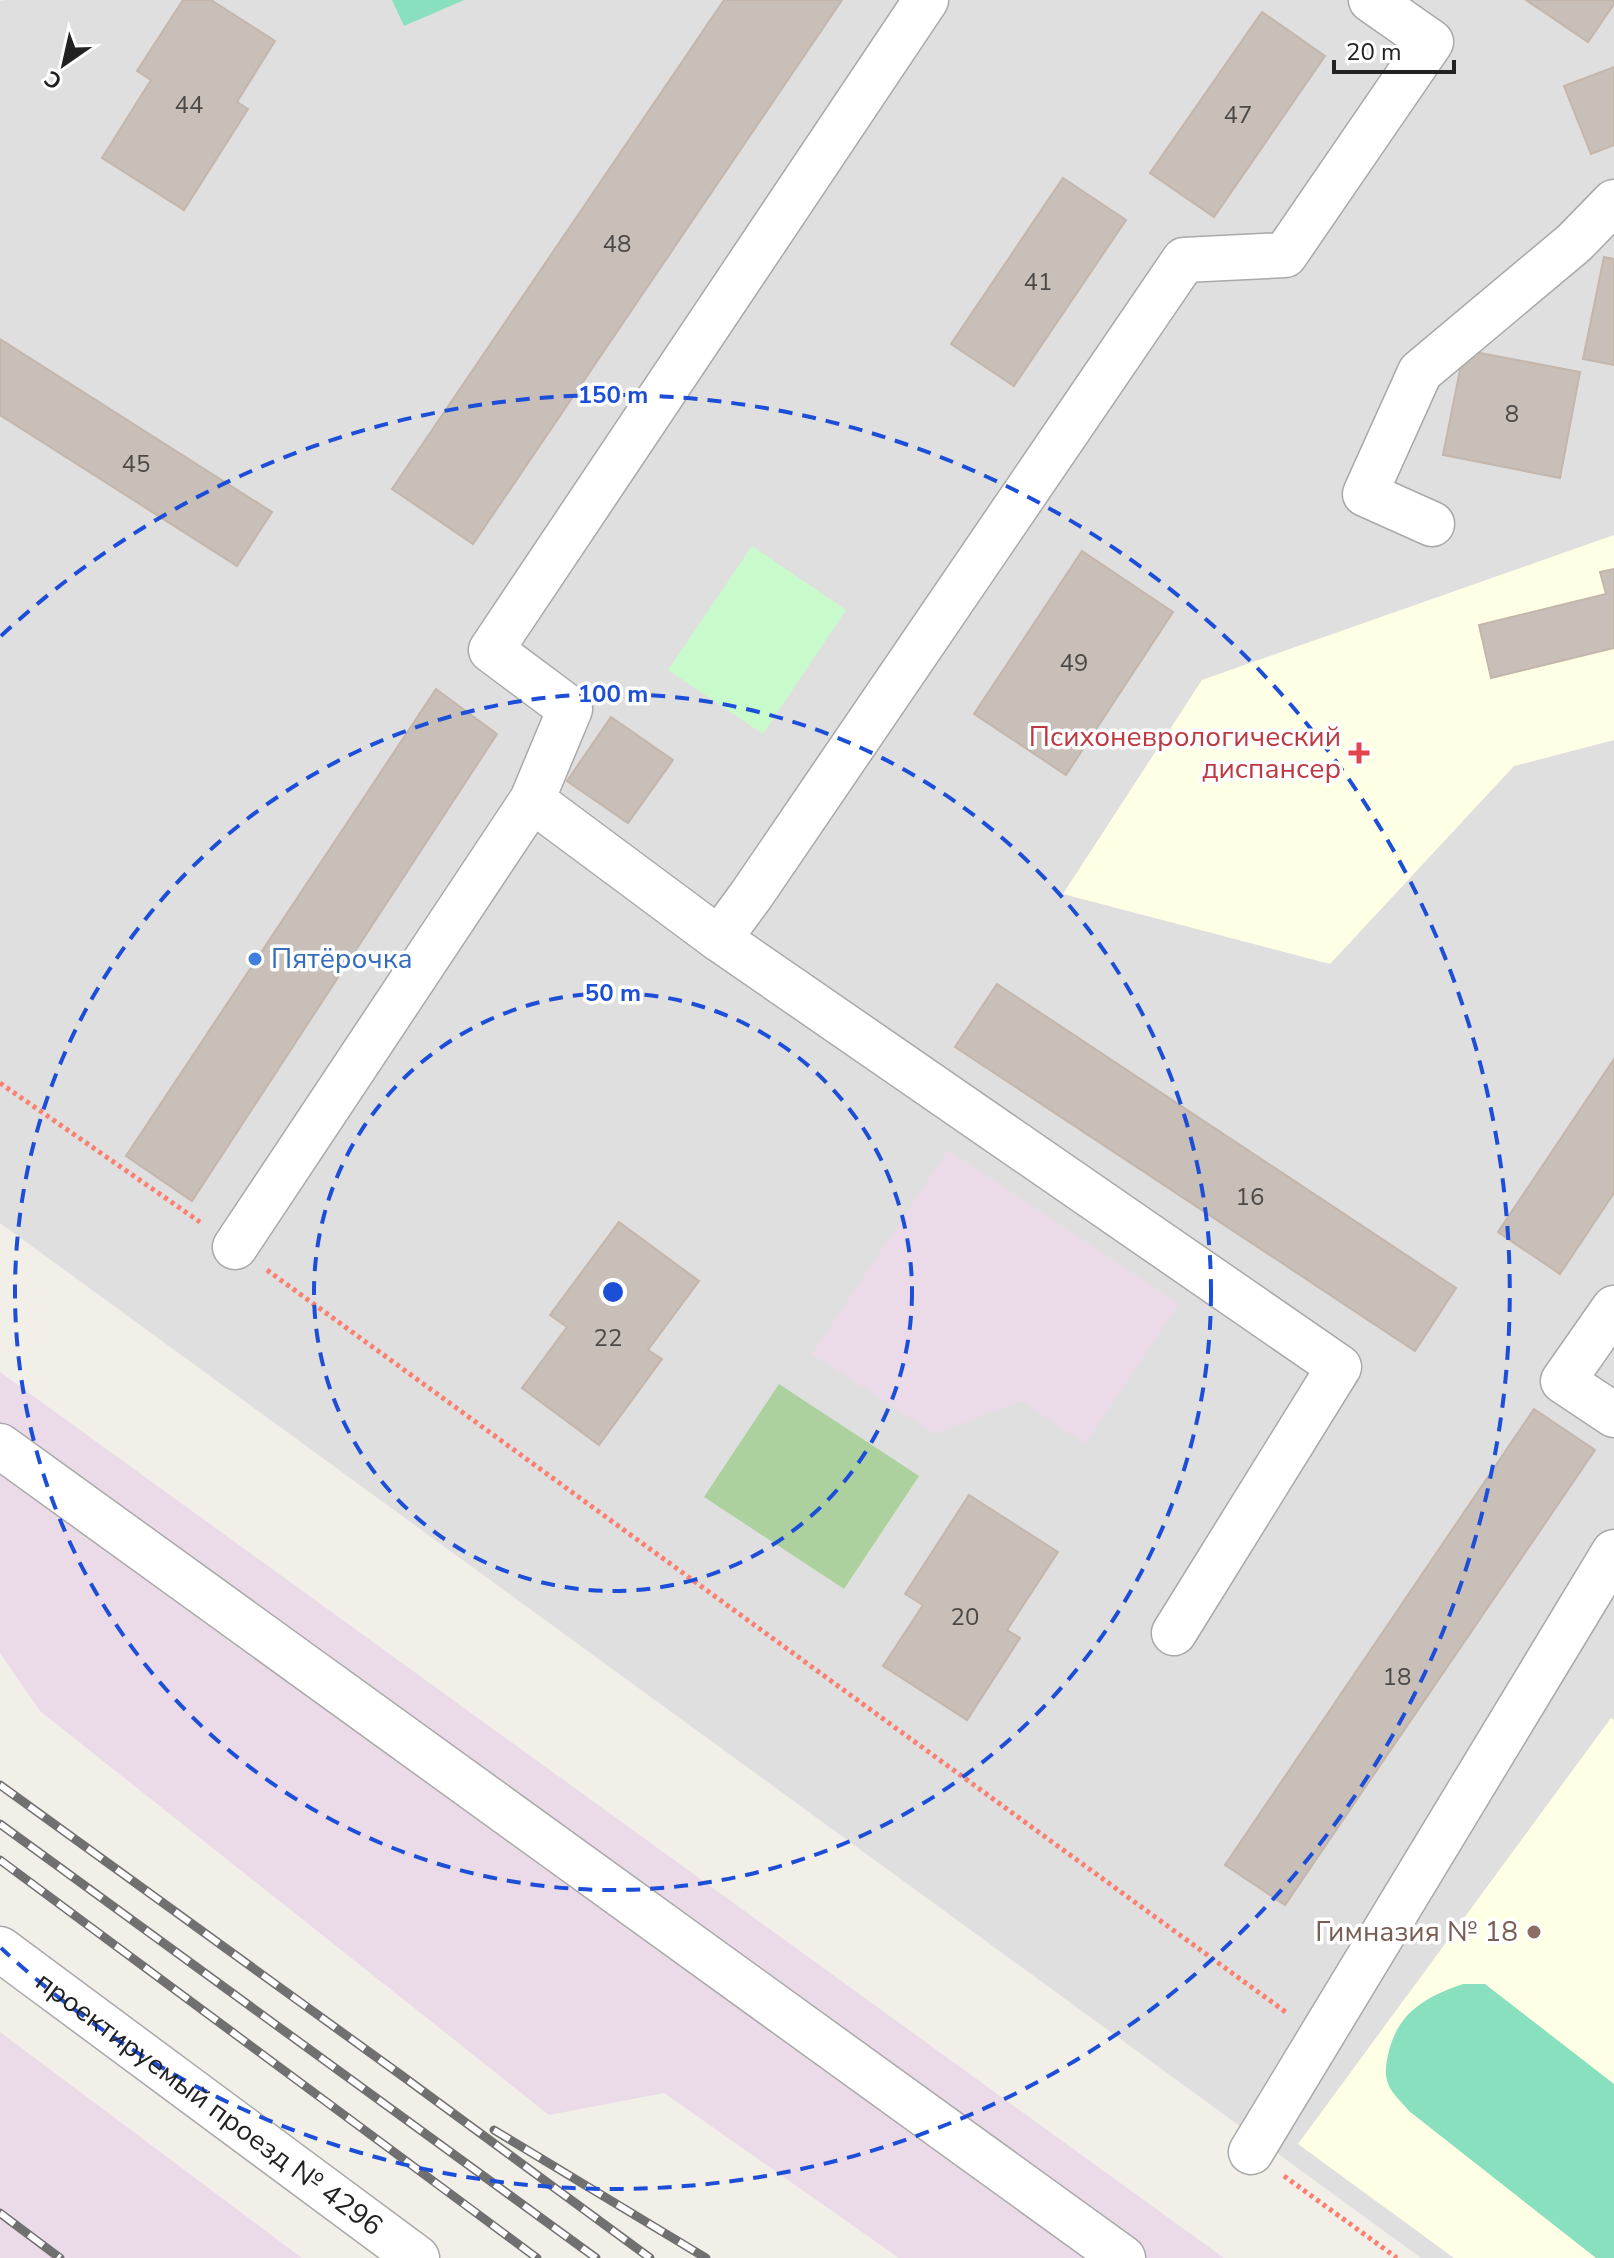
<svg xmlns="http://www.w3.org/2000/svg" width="1614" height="2258" font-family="'Nunito Sans',sans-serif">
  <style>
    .residential { fill: #e0dfdf }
    .industrial { fill: #ebdbe8 }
    .education { fill: #ffffe5 }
    .forest { fill: #add19e }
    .park { fill: #c8facc }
    .pitch { fill: #88e0be }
    .building { fill: #c7bfb8; stroke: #c4b6ab; stroke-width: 2 }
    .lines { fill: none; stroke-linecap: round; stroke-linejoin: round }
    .minor-casing { stroke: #a9a9a9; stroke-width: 47 }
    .path { stroke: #fa8072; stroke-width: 5; stroke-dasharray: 4 4; stroke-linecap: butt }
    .minor { stroke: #fff; stroke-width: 44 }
    .rail-casing { stroke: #707070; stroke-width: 9 }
    .rail { stroke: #fff; stroke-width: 6; stroke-dasharray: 18; stroke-linecap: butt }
    .ring { fill: none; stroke: #1d4ed8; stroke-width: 4; stroke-dasharray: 14 10 }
    .health-dot { fill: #e0444e; stroke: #fff; stroke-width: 3 }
    .shop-dot { fill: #3f7fe0; stroke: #fff; stroke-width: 3 }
    .education-dot { fill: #8d6e63; stroke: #fff; stroke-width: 3 }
    .labels { text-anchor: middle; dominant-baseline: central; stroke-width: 7; stroke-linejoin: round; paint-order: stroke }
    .number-label { font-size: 24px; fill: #4b4948 }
    .health-label { font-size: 28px; fill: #be3a42; stroke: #fff; text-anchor: end }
    .shop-label { font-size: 28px; fill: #366cbe; stroke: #fff; text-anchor: start }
    .education-label { font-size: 28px; fill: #785e54; stroke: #fff; text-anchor: end }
    .street-label { font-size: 28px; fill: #222; stroke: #fff }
    .centre { fill: #1d4ed8; stroke: #fff; stroke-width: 4 }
    .ring-label { font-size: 24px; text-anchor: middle; font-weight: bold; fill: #1d4ed8; stroke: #fff; stroke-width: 7; stroke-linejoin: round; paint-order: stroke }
  </style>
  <rect width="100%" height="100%" fill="#f2efe9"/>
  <path class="residential" d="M4,0H1614V2258H1421L0,1223V1Z"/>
  <g class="industrial">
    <path d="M948,1150L1179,1304L1085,1444L1021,1401L935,1434L812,1354Z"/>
    <path d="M0,1372L1224,2258H899L664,2093L549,2115L40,1711L0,1653Z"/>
    <path d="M0,2032L302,2258H0Z"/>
  </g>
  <g class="education">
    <path d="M1614,535V740L1514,766L1330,964L1063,894L1202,680Z"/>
    <path d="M1611,1718L1614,1720V2258H1454L1298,2144Z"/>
  </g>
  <path class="forest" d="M779,1384L919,1476L844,1589L704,1497Z"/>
  <path class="park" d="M752,546L846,610L763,734L668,670Z"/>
  <g class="pitch">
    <path d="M392,0H464L404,26Z"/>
    <path d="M1463,1984H1485L1614,2084V2258H1596L1409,2111C1403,2103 1393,2095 1389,2086C1384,2076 1386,2064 1388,2055C1397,2013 1425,1997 1463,1984Z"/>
  </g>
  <g class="building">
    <path d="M183,0H211L275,41L237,102L248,109L184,210L102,158L151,80L137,71Z"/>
    <path d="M724,0H842L473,544L392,489Z"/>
    <path d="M1526,0H1614V4L1588,42Z"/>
    <path d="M1262,12L1325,56L1214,217L1150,173Z"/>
    <path d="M1614,67V145L1591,154L1564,86Z"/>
    <path d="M1063,178L1126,220L1014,386L951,344Z"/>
    <path d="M1604,257L1614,259V365L1583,359Z"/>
    <path d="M0,339L272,512L237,566L0,415Z"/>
    <path d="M1464,350L1580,372L1560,478L1443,455Z"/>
    <path d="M1082,551L1173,612L1066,775L974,714Z"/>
    <path d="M1614,569V648L1491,678L1479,625L1606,594L1600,572Z"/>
    <path d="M436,689L497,734L192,1201L126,1156Z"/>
    <path d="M611,717L673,760L628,823L567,781Z"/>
    <path d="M997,984L1456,1288L1415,1351L955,1047Z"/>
    <path d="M1614,1059V1193L1560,1274L1498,1232Z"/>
    <path d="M619,1222L699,1281L648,1350L662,1359L599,1445L522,1388L567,1327L550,1315Z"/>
    <path d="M1534,1409L1595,1450L1285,1905L1225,1865Z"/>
    <path d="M969,1495L1058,1552L1007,1630L1020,1638L967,1720L883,1666L923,1605L905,1594Z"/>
  </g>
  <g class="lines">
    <g class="minor-casing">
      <g id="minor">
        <path d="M1432,524L1365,494L1420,372L1574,243L1614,202"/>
        <path d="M532,800L719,939L752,894L1184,260L1285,255L1431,42L1371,0"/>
        <path d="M719,939L1339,1367L1174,1633"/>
        <path d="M235,1247L532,800L570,709L491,650L926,0"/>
        <path d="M1614,1308L1563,1381L1614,1415"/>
        <path d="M0,1446L1123,2258"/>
        <path id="s1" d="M0,1949L417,2258"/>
        <path d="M1251,2152L1614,1552"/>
      </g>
    </g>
    <g class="path">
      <path d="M0,1083L200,1222"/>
      <path d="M267,1270L1287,2013"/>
      <path d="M1284,2176L1397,2258"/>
    </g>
    <use href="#minor" class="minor"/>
    <g class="rail-casing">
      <g id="rail">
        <path d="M0,1785L401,2075L650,2258"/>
        <path d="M0,1824L596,2258"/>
        <path d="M0,1860L537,2258"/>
        <path d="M494,2130L706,2258"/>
        <path d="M0,2213L60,2258"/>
      </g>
    </g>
    <use href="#rail" class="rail"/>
  </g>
  <g class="ring">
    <circle cx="613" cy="1292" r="299"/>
    <circle cx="613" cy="1292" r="598"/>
    <path d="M1 636A897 897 0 1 1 1 1948"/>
  </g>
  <path class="health-dot" d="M1355 741h8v8h8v8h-8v8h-8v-8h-8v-8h8z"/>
  <circle class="shop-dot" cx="255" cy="959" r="8"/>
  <circle class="education-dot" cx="1534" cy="1932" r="8"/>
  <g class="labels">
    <g class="number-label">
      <text x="189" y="105">44</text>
      <text x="1238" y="115">47</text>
      <text x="617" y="244">48</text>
      <text x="1038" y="282">41</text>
      <text x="1512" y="414">8</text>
      <text x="136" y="464">45</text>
      <text x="1074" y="663">49</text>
      <text x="1250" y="1197">16</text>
      <text x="608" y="1338">22</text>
      <text x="965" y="1617">20</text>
      <text x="1397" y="1677">18</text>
    </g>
    <g class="health-label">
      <text x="1341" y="737">Психоневрологический<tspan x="1341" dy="32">диспансер</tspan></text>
    </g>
    <g class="shop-label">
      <text x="271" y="959">Пятёрочка</text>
    </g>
    <g class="education-label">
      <text x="1518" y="1932">Гимназия № 18</text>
    </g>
    <g class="street-label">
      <text stroke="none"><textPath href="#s1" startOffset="260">проектируемый проезд № 4296</textPath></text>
    </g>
  </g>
  <circle cx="613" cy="1292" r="12" class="centre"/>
  <g class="ring-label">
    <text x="613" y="403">150 m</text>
    <text x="613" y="702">100 m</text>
    <text x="613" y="1001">50 m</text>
  </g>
  <g transform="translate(64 64) rotate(214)" stroke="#ffffff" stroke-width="6" paint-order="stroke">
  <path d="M0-6L14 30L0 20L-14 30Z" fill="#222222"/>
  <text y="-12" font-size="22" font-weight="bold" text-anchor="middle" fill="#222222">С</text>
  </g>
  <path d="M1334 60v12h120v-12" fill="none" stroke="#222222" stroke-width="4"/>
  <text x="1346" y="60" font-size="24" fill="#222222" stroke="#ffffff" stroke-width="6" paint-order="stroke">20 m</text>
</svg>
